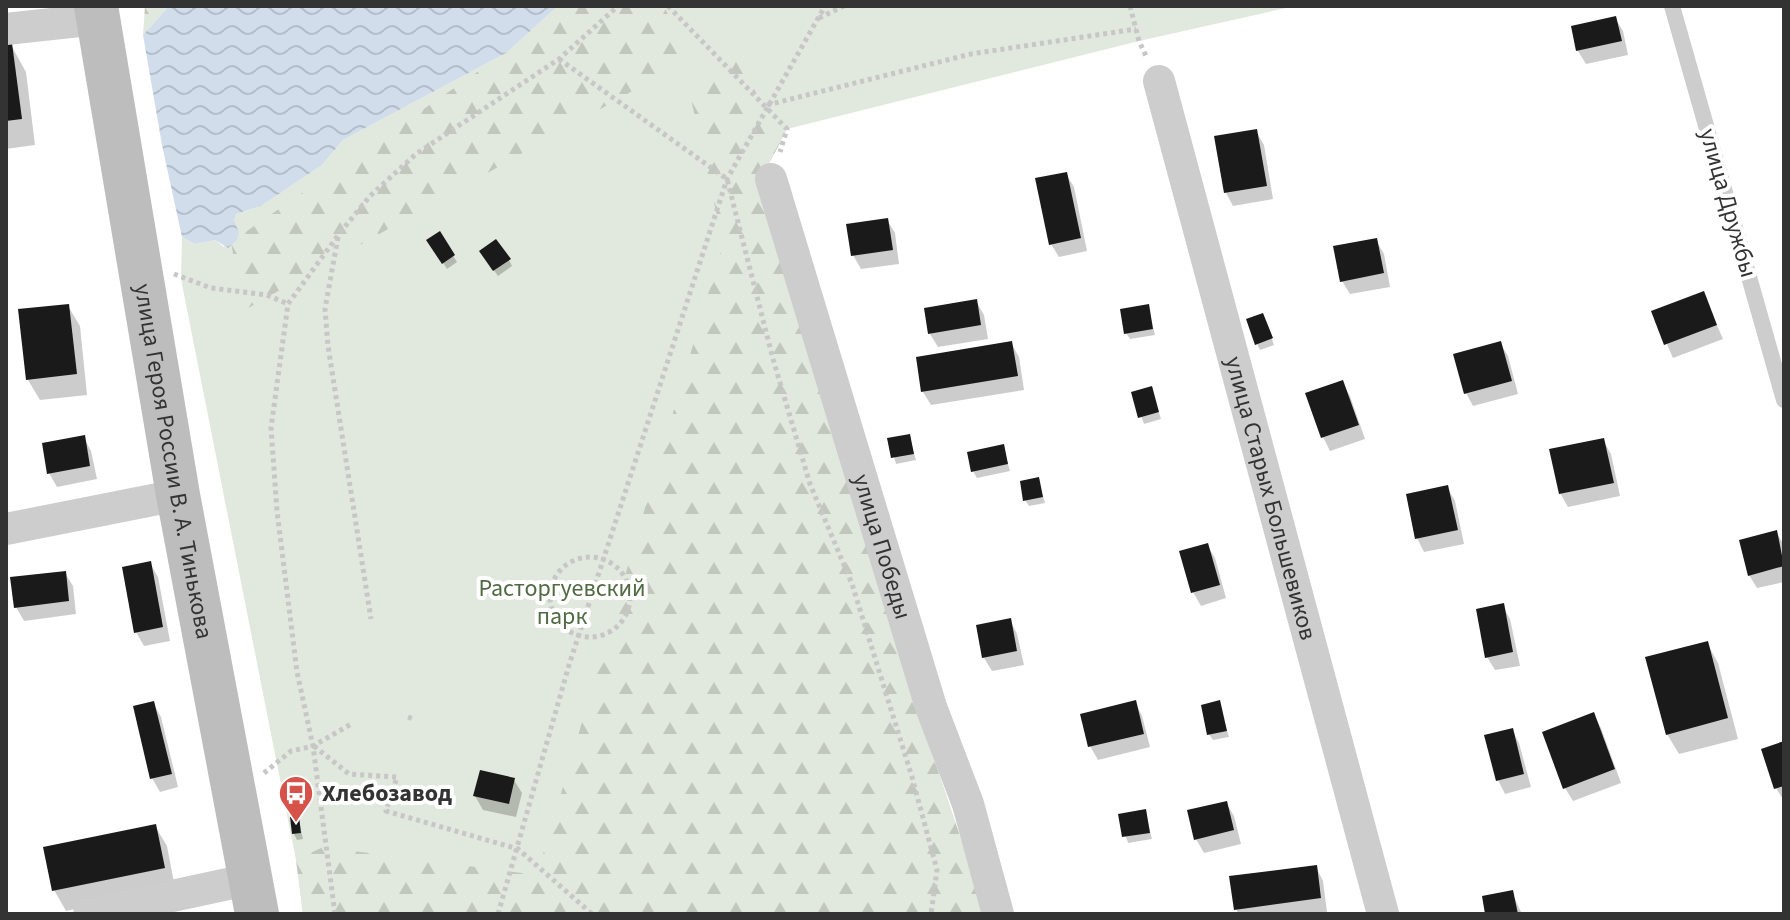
<svg xmlns="http://www.w3.org/2000/svg" width="1790" height="920" font-family="'Source Sans 3',sans-serif">
  <style>
    .green { fill: #e1e8dd }
    .forest { fill: url(#forest-firs) }
    .water { fill: url(#water-waves) }
    .shadow { fill: #0003 }
    .building { fill: #1a1a1a }
    .lines { fill: none; stroke-linecap: round; stroke-linejoin: round }
    .path { stroke: #c7c7c7; stroke-width: 5; stroke-dasharray: 4 4; stroke-linecap: butt }
    .lane { stroke: #cdcdcd; stroke-width: 16 }
    .street { stroke: #cdcdcd; stroke-width: 32 }
    .secondary { stroke: #bdbdbd; stroke-width: 44 }
    .labels { text-anchor: middle; dominant-baseline: central; stroke-width: 8; stroke-linejoin: round; paint-order: stroke }
    .street-label { font-size: 24px; fill: #333; stroke: #fff }
    .park-label { font-size: 24px; fill: #506b43; stroke: #fff }
    .poi-label { font-size: 24px; font-weight: bold; fill: #333; stroke: #fff; text-anchor: start }
  </style>
  <defs>
    <pattern id="forest-firs" width="22" height="20" patternUnits="userSpaceOnUse" patternTransform="scale(2)"><rect width="22" height="20" fill="#e1e8dd"/><path d="M5 1l3.5 6h-7zM16 11l3.5 6h-7z" fill="#c2c7be"/></pattern>
    <pattern id="water-waves" width="16" height="10" patternUnits="userSpaceOnUse" patternTransform="scale(2)"><rect width="16" height="10" fill="#d1ddeb"/><path d="M0 5q4-4 8 0t8 0" fill="none" stroke="#b4beca"/></pattern>
  </defs>
  <rect width="100%" height="100%" fill="#fff"/>
  <path class="green" d="M558,6H1295L1139,41L787,129L762,176L916,705L986,914H303L296,860L181,279L182,237L195,244L215,240L224,247L236,214L261,206L322,165L343,140L506,53Z"/>
  <g class="forest">
    <path d="M145,6H169L143,35Z"/>
    <path d="M573,6H664L689,59L243,311L231,242Z"/>
    <path d="M740,59L780,143L762,177L916,705L986,914H303L296,860L323,847L537,875L723,243L689,90Z"/>
  </g>
  <path class="water" d="M169,6H558L506,53L343,140L322,165L261,206L236,214L234,221L239,232L237,240L228,248L215,240L195,244L182,237L162,145L143,35Z"/>
  <g class="shadow">
    <path d="M1615,18L1623,31L1628,55L1586,64L1578,51L1573,27Z"/>
    <path d="M11,45L26,72L35,145L6,149V46Z"/>
    <path d="M1256,131L1264,145L1273,199L1233,206L1226,193Z"/>
    <path d="M1066,174L1074,187L1087,251L1059,257L1051,244Z"/>
    <path d="M887,220L895,233L899,264L861,269L853,255Z"/>
    <path d="M439,234L457,262L447,269L429,240Z"/>
    <path d="M1376,240L1384,254L1390,287L1350,294L1342,281Z"/>
    <path d="M485,258L509,260L512,266L498,276Z"/>
    <path d="M1703,294L1723,339L1673,358L1653,312Z"/>
    <path d="M976,301L984,315L988,339L938,347L930,334Z"/>
    <path d="M68,306L80,326L87,395L40,400L28,380Z"/>
    <path d="M1148,306L1155,335L1130,339L1126,333Z"/>
    <path d="M1266,321L1274,345L1260,350L1257,344Z"/>
    <path d="M1011,343L1019,357L1024,390L931,405L923,392Z"/>
    <path d="M1500,343L1508,356L1518,394L1473,406L1466,393Z"/>
    <path d="M1342,383L1350,396L1365,439L1330,451L1323,437Z"/>
    <path d="M1151,388L1161,419L1144,424L1133,394Z"/>
    <path d="M909,436L916,460L896,464L889,440Z"/>
    <path d="M84,438L91,451L97,479L57,487L49,473Z"/>
    <path d="M1603,440L1611,454L1620,496L1568,507L1560,493Z"/>
    <path d="M1003,447L1010,471L977,478L973,471Z"/>
    <path d="M1038,479L1045,503L1029,506L1025,500Z"/>
    <path d="M1447,487L1455,501L1464,544L1424,552L1417,538Z"/>
    <path d="M1776,532L1784,545V582L1757,588L1749,575Z"/>
    <path d="M1207,545L1215,558L1226,598L1201,606L1193,592Z"/>
    <path d="M150,563L158,577L170,641L144,646L136,632Z"/>
    <path d="M65,573L73,586L76,614L24,621L16,607Z"/>
    <path d="M1503,606L1510,619L1520,666L1495,670L1487,657Z"/>
    <path d="M1010,620L1017,634L1024,665L992,671L984,658Z"/>
    <path d="M1707,643L1718,663L1738,739L1679,754L1667,734Z"/>
    <path d="M1135,702L1142,716L1150,747L1098,760L1090,746Z"/>
    <path d="M153,703L161,717L178,787L160,792L152,778Z"/>
    <path d="M1219,703L1229,737L1213,740L1209,734Z"/>
    <path d="M1593,715L1601,728L1621,783L1573,801L1565,788Z"/>
    <path d="M1512,730L1519,743L1531,787L1505,794L1498,780Z"/>
    <path d="M1784,743V801L1776,788Z"/>
    <path d="M514,780L522,793L516,817L483,810L475,796Z"/>
    <path d="M1226,803L1234,816L1241,844L1204,853L1196,839Z"/>
    <path d="M1145,811L1152,839L1128,843L1120,816Z"/>
    <path d="M298,818L303,839L297,840L294,834Z"/>
    <path d="M155,826L167,846L175,888L66,911L54,890Z"/>
    <path d="M1316,867L1323,881L1327,912L1239,914L1236,909Z"/>
    <path d="M1512,893L1522,914H1487Z"/>
  </g>
  <g class="building">
    <path d="M1616,16L1622,41L1576,51L1571,26Z"/>
    <path d="M12,43L22,119L6,121V44Z"/>
    <path d="M1257,129L1267,186L1224,193L1214,136Z"/>
    <path d="M1067,172L1081,238L1049,245L1035,178Z"/>
    <path d="M888,218L893,250L851,256L846,224Z"/>
    <path d="M440,231L455,255L442,264L426,240Z"/>
    <path d="M1377,238L1384,273L1340,282L1333,246Z"/>
    <path d="M496,239L511,259L493,271L479,251Z"/>
    <path d="M1704,291L1717,325L1664,345L1651,311Z"/>
    <path d="M977,299L981,325L928,334L924,308Z"/>
    <path d="M69,304L77,374L26,380L18,309Z"/>
    <path d="M1149,304L1153,329L1124,334L1120,309Z"/>
    <path d="M1263,313L1273,338L1255,345L1246,319Z"/>
    <path d="M1012,341L1018,376L921,392L916,357Z"/>
    <path d="M1501,341L1512,381L1464,394L1453,354Z"/>
    <path d="M1343,380L1359,425L1321,438L1305,393Z"/>
    <path d="M1152,386L1159,412L1138,418L1131,392Z"/>
    <path d="M910,434L914,454L891,458L887,438Z"/>
    <path d="M85,435L90,466L47,474L42,443Z"/>
    <path d="M1604,438L1614,483L1559,494L1549,449Z"/>
    <path d="M1004,444L1008,464L971,472L967,452Z"/>
    <path d="M1039,477L1043,497L1023,501L1020,481Z"/>
    <path d="M1448,485L1458,530L1415,539L1406,494Z"/>
    <path d="M1777,530L1784,566L1748,576L1739,540Z"/>
    <path d="M1208,543L1220,585L1191,593L1179,551Z"/>
    <path d="M151,561L163,627L134,633L122,567Z"/>
    <path d="M66,571L69,601L14,608L10,577Z"/>
    <path d="M1504,603L1513,652L1485,658L1476,609Z"/>
    <path d="M1011,618L1017,651L982,658L976,625Z"/>
    <path d="M1708,641L1728,718L1666,735L1645,657Z"/>
    <path d="M1136,700L1144,734L1088,747L1080,714Z"/>
    <path d="M1220,700L1227,731L1207,735L1201,705Z"/>
    <path d="M154,701L172,774L150,779L133,706Z"/>
    <path d="M1594,712L1615,769L1563,789L1542,732Z"/>
    <path d="M1513,728L1524,774L1496,781L1484,735Z"/>
    <path d="M1784,741V786L1774,789L1761,749Z"/>
    <path d="M480,770L515,778L509,804L473,796Z"/>
    <path d="M1227,801L1234,830L1194,840L1187,810Z"/>
    <path d="M1146,809L1150,833L1122,837L1118,814Z"/>
    <path d="M299,816L301,833L292,834L290,817Z"/>
    <path d="M156,824L165,868L52,891L43,847Z"/>
    <path d="M1317,865L1321,898L1234,910L1229,876Z"/>
    <path d="M1513,890L1518,914H1485L1482,896Z"/>
  </g>
  <g class="lines">
    <g class="path">
      <path d="M668,6L787,129L780,152"/>
      <path d="M1130,6L1139,41L1147,58"/>
      <path d="M819,18L844,6"/>
      <path d="M559,59L727,179L773,359L810,484L852,584L912,777L937,870L931,914"/>
      <path d="M767,105L971,54L1136,29"/>
      <path d="M338,237L325,309L328,346L371,619"/>
      <path d="M174,274L211,288L267,295L288,304"/>
      <circle cx="590" cy="597" r="40"/>
      <path d="M408,717L414,719"/>
      <path d="M314,746L349,774L397,777L386,811L518,849L592,914"/>
      <path d="M264,773L291,751L313,746L353,723"/>
      <path d="M335,914L313,746L297,672L277,511L271,428L288,304L339,234L370,196L416,154L559,59L618,6"/>
      <path d="M498,914L569,665L727,179L825,6"/>
    </g>
    <path class="lane" d="M1672,6L1784,400"/>
    <g class="street">
      <path d="M6,29L98,19"/>
      <path id="s1" d="M1159,81L1383,914"/>
      <path id="s2" d="M771,179L931,707L968,804L998,914"/>
      <path d="M6,529L178,495"/>
      <path d="M89,914L251,879"/>
    </g>
    <path class="secondary" id="s3" d="M96,6L178,495L257,914"/>
  </g>
  <defs>
    <g id="bus-pin" transform="scale(1.8)"><path d="M0 17L-7.5 6A9.5 9.5 0 1 1 7.5 6Z" fill="#d65349" stroke="#fff"/><path d="M-5-6H5V4H4V6H2V4H-2V6H-4V4H-5ZM-3.5-4V0h7V-4ZM-3.5 1.2v1.5H-2V1.2ZM2 1.2v1.5H3.5V1.2Z" fill="#fff"/></g>
  </defs>
  <g fill-rule="evenodd">
    <use href="#bus-pin" x="296" y="793"/>
  </g>
  <g class="labels">
    <g class="street-label">
      <text transform="translate(1728 203) rotate(74)">улица Дружбы</text>
      <text stroke="none"><textPath href="#s3" startOffset="462">улица Героя России В. А. Тинькова</textPath></text>
      <text stroke="none"><textPath href="#s1" startOffset="432">улица Старых Большевиков</textPath></text>
      <text stroke="none"><textPath href="#s2" startOffset="384">улица Победы</textPath></text>
    </g>
    <g class="park-label">
      <text x="562" y="588">Расторгуевский<tspan x="562" dy="28">парк</tspan></text>
    </g>
    <g class="poi-label">
      <text x="322" y="793">Хлебозавод</text>
    </g>
  </g>
  <rect width="1790" height="920" fill="none" stroke="#333333" stroke-width="16"/>
</svg>
